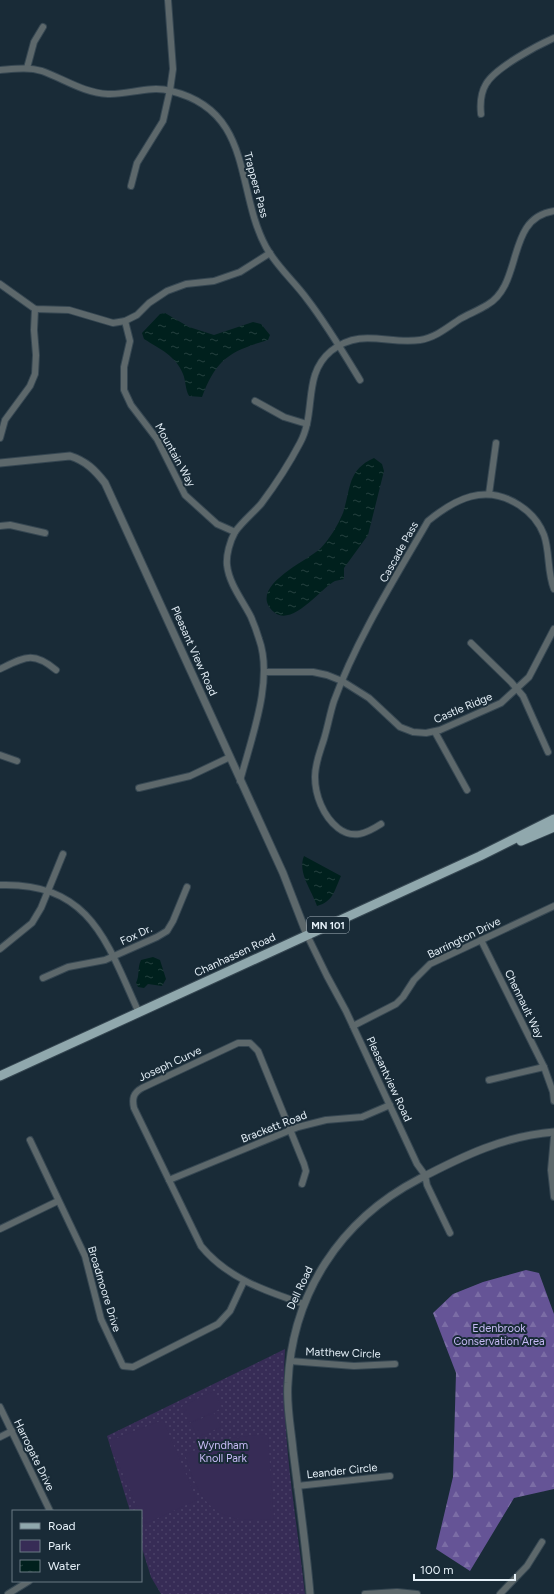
<svg xmlns="http://www.w3.org/2000/svg" width="554" height="1594" font-family="Figtree,sans-serif">
  <style>
    .green { fill: url(#green-dots) }
    .forest { fill: url(#forest-firs) }
    .pitch { fill: #372c56 }
    .water { fill: url(#water-ripples) }
    .lines { fill: none; stroke-linecap: round; stroke-linejoin: round }
    .minor-casing { stroke: #364752; stroke-width: 8 }
    .tertiary-casing { stroke: #364752; stroke-width: 9 }
    .primary-casing { stroke: #364752; stroke-width: 11 }
    .minor { stroke: #5d686b; stroke-width: 6 }
    .tertiary { stroke: #5d686b; stroke-width: 7 }
    .primary { stroke: #90a8ad; stroke-width: 9 }
    .labels { text-anchor: middle; dominant-baseline: central; stroke-width: 4; stroke-linejoin: round; paint-order: stroke }
    .shield { fill: #192b37; stroke: #a8b5be; stroke-width: 1 }
    .shield-label { font-size: 10px; font-weight: bold; fill: #e5f0f8 }
    .street-label { font-size: 11px; fill: #e5f0f8; stroke: #192b37 }
    .park-label { font-size: 11px; fill: #c6baf4; stroke: #192b37 }
  </style>
  <defs>
    <pattern id="green-dots" width="8" height="8" patternUnits="userSpaceOnUse"><rect width="8" height="8" fill="#372c56"/><path d="M2 2h.1M6 6h.1" fill="none" stroke="#4a4167" stroke-width="1.8" stroke-linecap="round"/></pattern>
    <pattern id="forest-firs" width="22" height="20" patternUnits="userSpaceOnUse"><rect width="22" height="20" fill="#655496"/><path d="M5 1l3.5 6h-7zM16 11l3.5 6h-7z" fill="#7b6da5"/></pattern>
    <pattern id="water-ripples" width="26" height="14" patternUnits="userSpaceOnUse"><rect width="26" height="14" fill="#00201d"/><path d="M2 4q2-2 4 0t4 0M15 11q2-2 4 0t4 0" fill="none" stroke="#25413f"/></pattern>
  </defs>
  <rect width="100%" height="100%" fill="#192b37"/>
  <path class="green" d="M285,1349C280,1431 296,1513 305,1594H161L151,1577L141,1545V1511H130L107,1436Z"/>
  <path class="forest" d="M526,1270L539,1273L554,1314V1489L514,1498L470,1571L436,1549L453,1477L456,1373L433,1313L453,1294L483,1282Z"/>
  <g class="pitch">
    <path d="M214,1391L222,1408L189,1423L182,1406Z"/>
    <path d="M214,1413L221,1427L198,1437L191,1423Z"/>
    <path d="M163,1420L197,1500L145,1524L141,1511H139L109,1441Z"/>
    <path d="M264,1434L268,1437L274,1519C217,1525 200,1507 185,1454L232,1438Z"/>
  </g>
  <g class="water">
    <path d="M165,313L189,327L214,335L253,322L261,324L270,335L268,340C230,351 216,359 202,397L189,396C185,389 186,381 183,374C176,356 160,349 144,339L142,333L160,314Z"/>
    <path d="M374,458L382,464L384,471L368,535L344,568V579C341,580 338,580 335,581C322,587 292,628 274,612C246,588 305,562 320,549C329,540 338,525 343,513C351,489 347,470 374,458Z"/>
    <path d="M304,856L341,876C334,891 334,901 317,906C312,891 297,872 304,856Z"/>
    <path d="M153,957L160,960L166,979L162,986L148,984L144,988L138,987L136,983C140,975 137,968 141,960Z"/>
  </g>
  <g class="lines">
    <g class="minor-casing">
      <g id="minor">
        <path d="M27,68L34,42L43,27"/>
        <path d="M0,70C14,69 28,67 42,71C64,79 84,93 108,94C128,95 150,85 171,91C254,111 235,190 266,247C277,267 294,281 307,299C327,325 343,352 360,380"/>
        <path d="M481,114C480,104 480,94 486,84C495,68 536,46 554,38"/>
        <path d="M131,186L137,163L163,121L170,90L173,69L168,0"/>
        <path d="M0,284L35,309L69,310L113,323L125,321L137,315L149,303L167,291L186,284L214,281L240,272L270,253"/>
        <path d="M125,321L130,341L124,367V390L131,405L157,439L185,495L217,524L235,532"/>
        <path d="M255,401L284,417L307,424"/>
        <path d="M0,438L5,420L30,386L35,374L36,355L34,330L35,309"/>
        <path d="M489,494L496,443"/>
        <path d="M0,526L10,525L45,533"/>
        <path d="M471,643L511,682L523,696L548,752"/>
        <path d="M0,669C25,657 33,651 56,670"/>
        <path d="M264,672H313L327,675L342,681L369,698L400,727L413,732L426,733L440,730L501,703L529,677L554,629"/>
        <path d="M435,732L467,790"/>
        <path d="M0,755L17,761"/>
        <path d="M240,781C251,739 274,680 259,639C257,632 254,624 251,617C243,601 229,584 227,565C226,555 230,541 235,532C242,522 253,513 261,504C276,484 289,464 300,443C317,412 302,375 331,351C361,327 388,345 420,340C435,338 448,327 460,319C469,314 479,310 487,305C524,284 505,218 554,211"/>
        <path d="M139,788L190,776L230,757"/>
        <path d="M381,824C367,833 353,840 338,828C323,816 315,795 315,777C315,763 320,752 324,739C328,726 330,713 334,701C356,640 395,578 428,521C455,499 485,483 519,505C530,512 539,522 544,535C550,552 547,572 554,589"/>
        <path d="M0,885C91,882 107,943 139,1013"/>
        <path d="M307,935L327,976L346,1011L417,1164L425,1175L427,1185L450,1233"/>
        <path d="M481,940L544,1067L553,1092L554,1101"/>
        <path d="M0,949L32,923L41,908L63,854"/>
        <path d="M43,978L68,967L105,960L157,937L167,931L173,921L187,887"/>
        <path d="M353,1026L396,1004L403,997L414,980L430,964L554,906"/>
        <path d="M489,1080L544,1067"/>
        <path d="M554,1137L551,1170L554,1197"/>
        <path d="M30,1140L85,1256L101,1319L123,1366L133,1367L218,1324L230,1311L244,1281"/>
        <path d="M169,1180L298,1127L326,1120L362,1117L390,1105"/>
        <path d="M302,1184L306,1171L304,1164L258,1051L250,1043H238L142,1088C133,1093 132,1099 134,1108L201,1246C227,1278 265,1291 304,1304"/>
        <path d="M0,1229L58,1201"/>
        <path d="M290,1361L354,1366L395,1364"/>
        <path d="M0,1407L50,1511"/>
        <path d="M0,1437L12,1431"/>
        <path d="M297,1486L390,1476"/>
        <path d="M8,1594L29,1581"/>
        <path d="M365,1594L397,1592L417,1594"/>
        <path d="M500,1594L527,1566L542,1542"/>
      </g>
    </g>
    <g class="tertiary-casing">
      <g id="tertiary">
        <path d="M0,463L70,456C86,461 95,470 105,483L283,873L307,935"/>
        <path d="M310,1594C306,1546 299,1498 293,1450C291,1428 286,1405 288,1383C292,1294 340,1220 419,1179C463,1156 504,1136 554,1132"/>
      </g>
    </g>
    <g class="primary-casing">
      <g id="primary">
        <path d="M521,841L554,827"/>
        <path d="M0,1076L480,856L554,819"/>
      </g>
    </g>
    <use href="#minor" class="minor"/>
    <use href="#tertiary" class="tertiary"/>
    <use href="#primary" class="primary"/>
  </g>
  <g class="labels">
    <rect class="shield" x="307" y="917" width="42" height="16" rx="3"/>
    <g class="shield-label">
      <text x="328" y="925">MN 101</text>
    </g>
    <g class="street-label">
      <text transform="translate(256 185) rotate(75)">Trappers Pass</text>
      <text transform="translate(175 455) rotate(61)">Mountain Way</text>
      <text transform="translate(399 552) rotate(-61)">Cascade Pass</text>
      <text transform="translate(194 651) rotate(66)">Pleasant View Road</text>
      <text transform="translate(463 708) rotate(-23)">Castle Ridge</text>
      <text transform="translate(136 935) rotate(-25)">Fox Dr.</text>
      <text transform="translate(464 938) rotate(-26)">Barrington Drive</text>
      <text transform="translate(235 955) rotate(-25)">Chanhassen Road</text>
      <text transform="translate(524 1004) rotate(64)">Chennault Way</text>
      <text transform="translate(170 1064) rotate(-25)">Joseph Curve</text>
      <text transform="translate(389 1079) rotate(65)">Pleasantview Road</text>
      <text transform="translate(274 1127) rotate(-21)">Brackett Road</text>
      <text transform="translate(300 1288) rotate(-65)">Dell Road</text>
      <text transform="translate(104 1289) rotate(73)">Broadmoore Drive</text>
      <text transform="translate(343 1353) rotate(2)">Matthew Circle</text>
      <text transform="translate(34 1455) rotate(64)">Harrogate Drive</text>
      <text transform="translate(342 1471) rotate(-6)">Leander Circle</text>
    </g>
    <g class="park-label">
      <text x="499" y="1328">Edenbrook<tspan x="499" dy="13">Conservation Area</tspan></text>
      <text x="223" y="1445">Wyndham<tspan x="223" dy="13">Knoll Park</tspan></text>
    </g>
  </g>
  <rect x="12" y="1510" width="130" height="72" fill="#192b37" stroke="#6b7a84"/>
  <rect x="20" y="1523" width="20" height="6" fill="#90a8ad" stroke="#6b7a84"/>
  <text x="48" y="1530" font-size="12" fill="#e5f0f8">Road</text>
  <rect x="20" y="1540" width="20" height="12" fill="#372c56" stroke="#6b7a84"/>
  <text x="48" y="1550" font-size="12" fill="#e5f0f8">Park</text>
  <rect x="20" y="1560" width="20" height="12" fill="url(#water-ripples)" stroke="#6b7a84"/>
  <text x="48" y="1570" font-size="12" fill="#e5f0f8">Water</text>
  <path d="M414 1574v6h101v-6" fill="none" stroke="#e5f0f8" stroke-width="2"/>
  <text x="420" y="1574" font-size="12" fill="#e5f0f8" stroke="#192b37" stroke-width="3" paint-order="stroke">100 m</text>
</svg>
